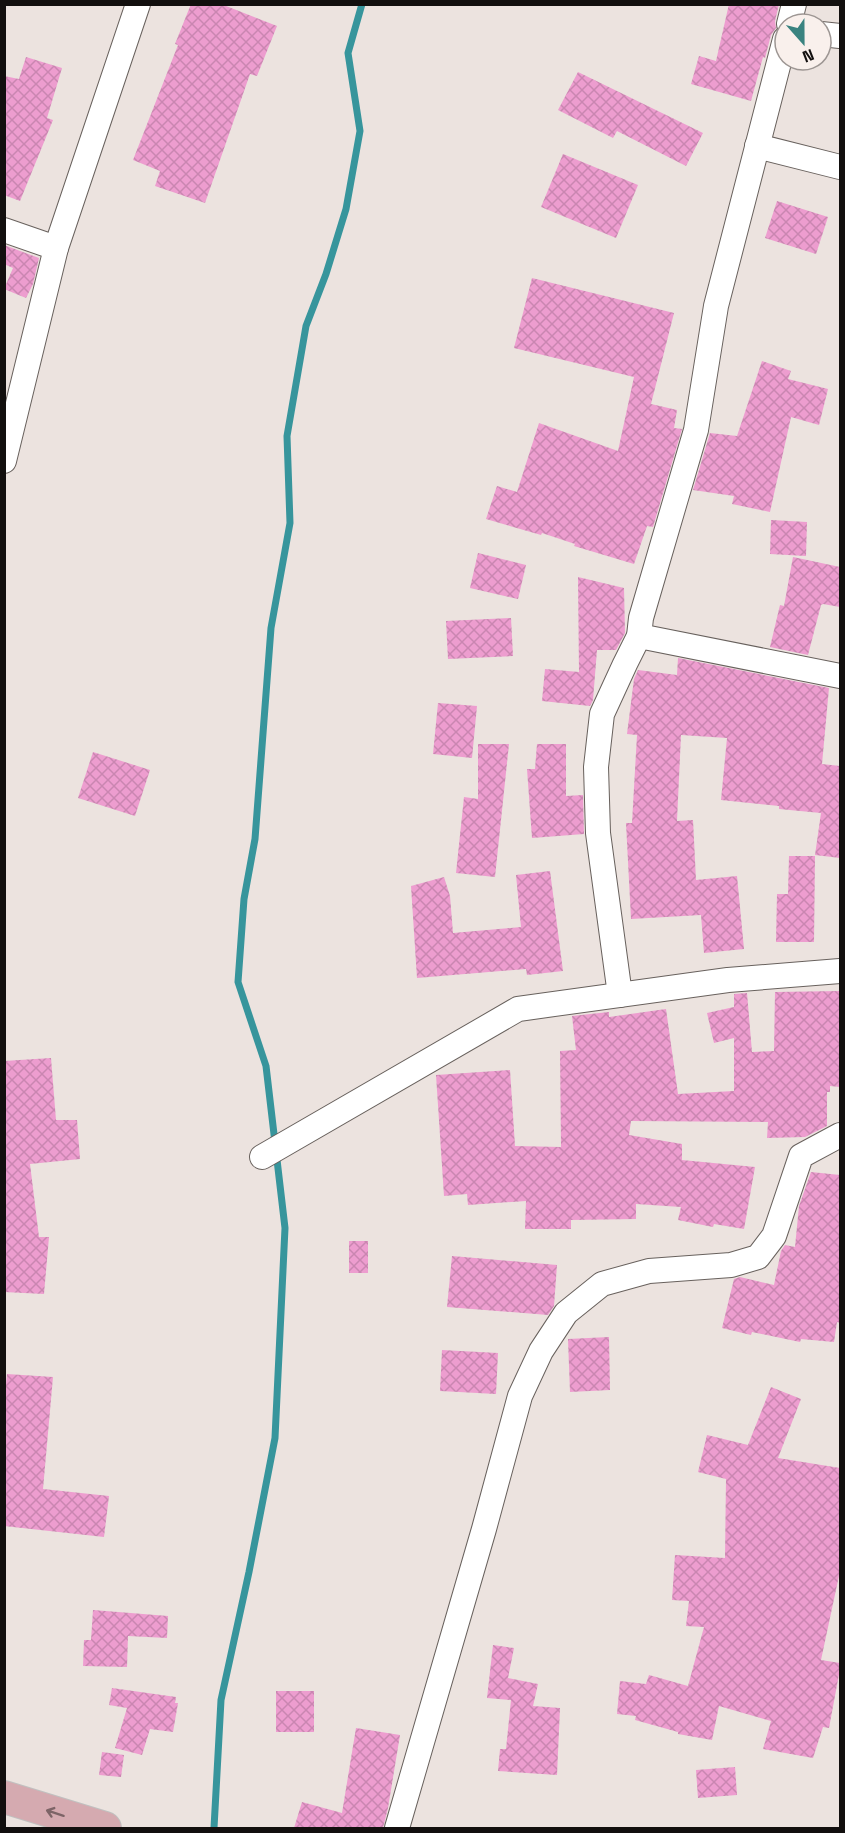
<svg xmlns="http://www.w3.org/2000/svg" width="845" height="1833" font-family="'Space Grotesk',sans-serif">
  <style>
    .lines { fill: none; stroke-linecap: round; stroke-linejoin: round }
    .stream { stroke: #37959c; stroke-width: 7 }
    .building { fill: url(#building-cross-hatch) }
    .minor-casing { stroke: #68615d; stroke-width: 26 }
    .major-casing { stroke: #c1c1c0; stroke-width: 34 }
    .minor { stroke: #fff; stroke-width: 24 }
    .major { stroke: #d5aab0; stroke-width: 32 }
    .oneway { stroke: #7d6467 }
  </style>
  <defs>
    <pattern id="building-cross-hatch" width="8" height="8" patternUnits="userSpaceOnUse" patternTransform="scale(1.5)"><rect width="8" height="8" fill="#ed9dcf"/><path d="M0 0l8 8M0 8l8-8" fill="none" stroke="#ca86b1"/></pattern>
  </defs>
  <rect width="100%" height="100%" fill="#ece3df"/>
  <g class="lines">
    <path class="stream" d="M214,1828L221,1700L249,1572L275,1438L285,1228L266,1066L238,982L244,899L255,839L271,628L290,523L287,436L306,326L326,274L346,209L360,131L348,53L362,4"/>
  </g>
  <g class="building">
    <path d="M191,4H221L277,26L257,76L250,74L205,203L155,186L160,171L133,160L178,45L175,44Z"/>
    <path d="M729,4H779L775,21L776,28L771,35L765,58L763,57L751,101L691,84L699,56L716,61Z"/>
    <path d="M26,57L62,68L47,118L53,120L20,201L4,195V76L19,79Z"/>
    <path d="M578,72L703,133L686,166L617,131L613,138L558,110Z"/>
    <path d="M563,154L638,185L616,238L541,207Z"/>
    <path d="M777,201L828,217L816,254L765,238Z"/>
    <path d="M4,245L39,258L33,284L26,298L4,289L13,268L4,264Z"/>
    <path d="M532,278L674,313L651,404L677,410L674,428L682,429L653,527L647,526L634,564L574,546L575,544L542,533L541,535L486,519L497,486L517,492L539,423L618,451L634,377L514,348Z"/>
    <path d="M762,361L791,371L788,379L828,389L819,425L791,417L770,512L732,504L734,496L693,490L710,433L737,436Z"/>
    <path d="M771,520L807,522L806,556L770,554Z"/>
    <path d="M478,553L526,565L518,599L470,588Z"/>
    <path d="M793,557L840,567V607L823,604L821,605L808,655L770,647L780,605L784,606Z"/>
    <path d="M578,577L624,588L625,633L616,650H597L593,700L590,706L542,701L545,669L579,672Z"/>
    <path d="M511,618L513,656L448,659L446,621Z"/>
    <path d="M678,658L829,688L822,764L840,766V858L815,855L821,813L779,809V806L721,800L727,738L681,735L677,821L693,820L696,880L737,876L744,949L704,953L701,915L631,919L626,823H632L637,735L627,734L634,679L638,670L677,675Z"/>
    <path d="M438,703L477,706L472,758L433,754Z"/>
    <path d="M478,744H509L495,877L456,873L464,797L478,799Z"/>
    <path d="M537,744H566V796L583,795L584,834L532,838L527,769H535Z"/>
    <path d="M93,752L150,770L135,816L78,798Z"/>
    <path d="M789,856H815L814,942H776L777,894H788Z"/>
    <path d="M550,871L563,971L527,975L526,969L417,978L411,886L444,877L450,896L453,933L521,927L516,875Z"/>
    <path d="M840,991V1087L830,1086V1092H827V1126L805,1137L767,1138L768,1122L631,1121L629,1135L682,1144V1160L755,1167L744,1229L714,1224L713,1227L678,1220L681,1207L636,1204V1219L571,1220V1229H525L526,1201L468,1205L467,1194L444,1196L436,1075L510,1070L515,1146L561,1147L560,1051L576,1050L572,1016L609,1012V1017L666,1009L678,1094L734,1091V1038L714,1043L707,1013L734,1007V994L747,993L752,1052L774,1051L775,992Z"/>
    <path d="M51,1058L56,1120H77L80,1159L30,1164L39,1237H49L44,1294L4,1292V1061Z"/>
    <path d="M811,1172L840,1175V1323L837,1322L834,1342L801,1339L800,1342L752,1332L751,1335L722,1328L734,1279L740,1277L774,1285L781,1251L785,1245L795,1247L799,1206Z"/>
    <rect x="349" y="1241" width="19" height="32"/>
    <path d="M452,1256L557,1265L554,1306L548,1315L447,1307Z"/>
    <path d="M609,1337L610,1390L570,1392L568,1339Z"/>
    <path d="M442,1350L498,1353L496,1394L440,1391Z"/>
    <path d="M7,1374L53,1377L43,1489L109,1496L104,1537L4,1526V1404Z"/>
    <path d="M771,1387L801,1399L778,1458L840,1468V1571L821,1660L840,1663V1669L829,1728L823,1727L813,1758L763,1749L771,1721L719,1706L712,1740L678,1734V1732L635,1720L636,1716L617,1714L620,1681L646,1684L649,1675L688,1686L704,1627L686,1626L689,1601L672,1600L675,1555L725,1558L726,1479L698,1472L707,1435L748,1445Z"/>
    <path d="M93,1610L168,1616L167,1638L128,1636L127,1667L83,1666L84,1640H91Z"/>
    <path d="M493,1645L514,1648L508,1678L538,1684L533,1706L560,1708L557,1775L498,1771L500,1749H506L511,1700L487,1698Z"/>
    <path d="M112,1688L176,1697L175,1703H178L173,1732L150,1729L142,1755L115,1748L127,1708L109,1705Z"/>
    <rect x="276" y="1691" width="38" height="41"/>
    <path d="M356,1728L400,1735L388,1808L383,1828H294L302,1802L342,1813Z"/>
    <path d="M102,1752L124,1755L121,1777L99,1775Z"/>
    <path d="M735,1767L737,1795L698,1798L696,1770Z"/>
  </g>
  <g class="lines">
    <g class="minor-casing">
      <g id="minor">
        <path d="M789,24L794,4"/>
        <path d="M821,34L840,36"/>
        <path d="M757,146L840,167"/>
        <path d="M4,230L56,248"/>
        <path d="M4,461L56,248L138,4"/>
        <path d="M639,636L840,676"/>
        <path d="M620,995L598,833L596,767L602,714L625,664L639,636L641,618L696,430L716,306L785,39"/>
        <path d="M262,1157L518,1009L728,980L840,971"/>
        <path d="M397,1828L484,1529L520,1396L541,1351L566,1313L602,1284L649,1271L731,1265L758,1257L774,1236L801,1156L840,1135"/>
      </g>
    </g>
    <g class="major-casing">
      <path id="major" d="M4,1797L105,1828"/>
    </g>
    <use href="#minor" class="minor"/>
    <use href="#major" class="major"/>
  </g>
  <defs><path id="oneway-shaft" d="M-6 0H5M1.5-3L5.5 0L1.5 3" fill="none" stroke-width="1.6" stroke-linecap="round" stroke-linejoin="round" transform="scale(1.5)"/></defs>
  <use class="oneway" href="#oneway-shaft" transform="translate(55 1813) rotate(-162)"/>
  <rect width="845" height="1833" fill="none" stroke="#120f0e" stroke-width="12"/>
  <g transform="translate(803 42) rotate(159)"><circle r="28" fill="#f9f0ec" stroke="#9d9693" stroke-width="1.5"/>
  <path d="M0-4.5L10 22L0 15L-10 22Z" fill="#3a8380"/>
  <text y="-9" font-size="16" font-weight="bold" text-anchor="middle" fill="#120f0e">N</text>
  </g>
</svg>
